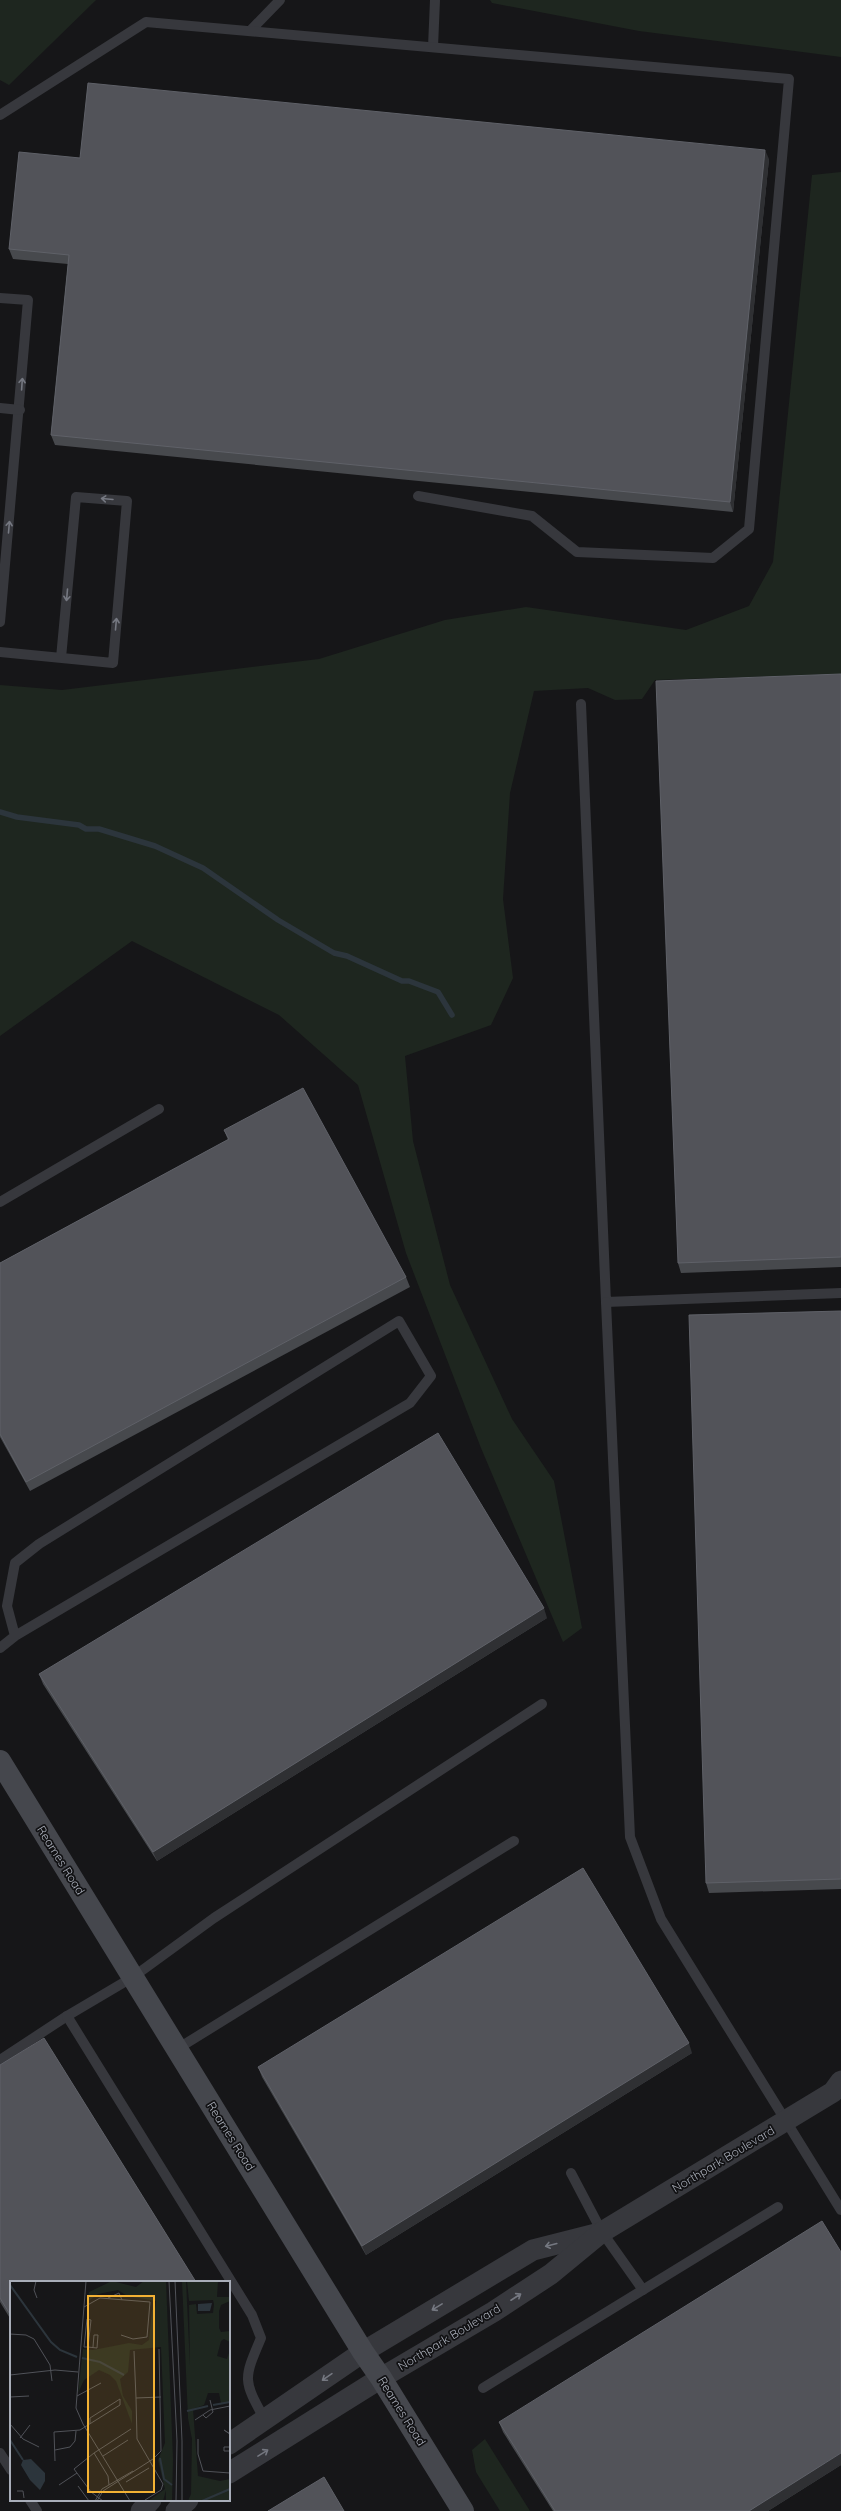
<svg xmlns="http://www.w3.org/2000/svg" width="841" height="2511" font-family="Quicksand,sans-serif">
  <style>
    .green { fill: #1e261f }
    .lines { fill: none; stroke-linecap: round; stroke-linejoin: round }
    .stream { stroke: #2c353c; stroke-width: 5.5 }
    .lane { stroke: #37383d; stroke-width: 10 }
    .street { stroke: #37383d; stroke-width: 21 }
    .secondary { stroke: #45474d; stroke-width: 22 }
    .wall { fill: #47494d }
    .shaded-wall { fill: #2f3033 }
    .building { fill: #525359; stroke: #5f6168 }
    .oneway { stroke: #757881 }
    .labels { text-anchor: middle; dominant-baseline: central; stroke-width: 3.5; stroke-linejoin: round; paint-order: stroke }
    .street-label { font-size: 12px; fill: #a8adb8; stroke: #111113 }
    .inset-river { fill: none; stroke: #2c353c; stroke-width: 2 }
    .inset-road { fill: none; stroke: #505258; stroke-width: 1 }
    .view { fill: #f2b134; fill-opacity: 0.15; stroke: #f2b134; stroke-width: 2 }
    .inset-edge { fill: none; stroke: #a8adb8; stroke-width: 2 }
  </style>
  <rect width="100%" height="100%" fill="#161618"/>
  <g class="green">
    <path d="M0,0H96L9,85L0,80Z"/>
    <path d="M490,0H841V57L639,31L492,3Z"/>
    <path d="M841,172V674L655,680L642,699L615,700L588,688L534,691L510,793L503,899L513,978L491,1025L405,1056L413,1141L450,1285L512,1419L554,1481L582,1628L563,1642L481,1448L406,1253L358,1085L279,1015L132,941L0,1036V685L62,690L319,659L445,620L526,607L686,630L749,606L773,562L812,175Z"/>
    <path d="M485,2439L530,2511H500L476,2472L472,2450Z"/>
  </g>
  <g class="lines">
    <path class="stream" d="M0,812L17,817L79,825L86,829H99L155,846L203,868L278,920L334,953L347,956L402,981H409L438,992L452,1015"/>
    <g class="lane">
      <path d="M250,31L280,0"/>
      <path d="M433,47L435,0"/>
      <path d="M0,115L146,22L789,79L749,529L713,558L577,552L532,516L418,496"/>
      <path d="M0,298L28,300L0,622"/>
      <path d="M0,408L20,410"/>
      <path d="M0,652L113,663L127,501L76,497L61,658"/>
      <path d="M581,704L606,1302L841,1293"/>
      <path d="M0,1202L159,1109"/>
      <path d="M606,1302L630,1837L661,1919L841,2210"/>
      <path d="M0,1648L15,1636L410,1403L431,1376L399,1321L39,1544L15,1563L7,1606L15,1636"/>
      <path d="M177,2049L514,1841"/>
      <path d="M0,2060L67,2016"/>
      <path d="M571,2173L602,2232L643,2290"/>
      <path d="M483,2388L778,2207"/>
      <path d="M265,2420C243,2380 243,2380 261,2338L252,2315L67,2016L133,1977L214,1918L542,1704"/>
      <path d="M0,2453L11,2470"/>
      <path d="M30,2500L37,2511"/>
    </g>
    <g class="street">
      <path d="M229,2444L363,2352L533,2250L596,2234"/>
      <path d="M229,2473L381,2378L493,2312L551,2274L602,2232L833,2092L841,2081"/>
      <path d="M141,2511L151,2500"/>
      <path d="M176,2511L188,2500"/>
    </g>
    <path class="secondary" d="M0,1761L363,2352L381,2378L463,2511"/>
  </g>
  <g class="wall">
    <path d="M80,158L769,159L733,512L55,445L51,435L68,264L13,259L9,249Z"/>
    <path d="M841,674V1267L681,1273L678,1263Z"/>
    <path d="M224,1130L406,1277L410,1287L30,1491L0,1437V1263L228,1140Z"/>
    <path d="M841,1311V1889L709,1893L706,1883Z"/>
    <path d="M547,1618L157,1861L43,1684L39,1674Z"/>
    <path d="M692,2053L366,2255L262,2077L258,2067Z"/>
    <path d="M0,2065L11,2282V2320L0,2302Z"/>
    <path d="M499,2422L841,2465L768,2511H553L503,2432Z"/>
  </g>
  <g class="shaded-wall">
    <path d="M765,150L769,159L733,512L730,502Z"/>
    <path d="M544,1608L547,1618L157,1861L153,1852Z"/>
    <path d="M689,2043L692,2053L366,2255L362,2246Z"/>
    <path d="M841,2453V2465L768,2511H749Z"/>
  </g>
  <g class="building">
    <path d="M88,83L765,150L730,502L51,435L69,255L9,249L19,152L80,158Z"/>
    <path d="M841,674V1257L678,1263L656,681Z"/>
    <path d="M303,1088L406,1277L26,1482L0,1434V1263L229,1139L224,1130Z"/>
    <path d="M841,1311V1879L706,1883L689,1315Z"/>
    <path d="M438,1433L544,1608L153,1852L39,1674Z"/>
    <path d="M583,1868L689,2043L362,2246L258,2067Z"/>
    <path d="M44,2038L196,2282H11V2316L0,2298V2065Z"/>
    <path d="M822,2221L841,2252V2453L749,2511H555L499,2422Z"/>
    <path d="M324,2477L344,2511H268Z"/>
  </g>
  <defs><path id="oneway-shaft" d="M-6 0H5M1.5-3L5.5 0L1.5 3" fill="none" stroke-width="1.6" stroke-linecap="round" stroke-linejoin="round"/></defs>
  <g class="oneway">
    <use href="#oneway-shaft" transform="translate(22 384) rotate(-86)"/>
    <use href="#oneway-shaft" transform="translate(107 499) rotate(-175)"/>
    <use href="#oneway-shaft" transform="translate(9 527) rotate(-85)"/>
    <use href="#oneway-shaft" transform="translate(67 595) rotate(95)"/>
    <use href="#oneway-shaft" transform="translate(116 624) rotate(-85)"/>
    <use href="#oneway-shaft" transform="translate(551 2245) rotate(166)"/>
    <use href="#oneway-shaft" transform="translate(516 2297) rotate(-33)"/>
    <use href="#oneway-shaft" transform="translate(437 2307) rotate(149)"/>
    <use href="#oneway-shaft" transform="translate(327 2377) rotate(145)"/>
    <use href="#oneway-shaft" transform="translate(263 2453) rotate(-32)"/>
  </g>
  <g class="labels">
    <g class="street-label">
      <text transform="translate(61 1860) rotate(58)">Reames Road</text>
      <text transform="translate(231 2136) rotate(58)">Reames Road</text>
      <text transform="translate(723 2159) rotate(-31)">Northpark Boulevard</text>
      <text transform="translate(449 2337) rotate(-31)">Northpark Boulevard</text>
      <text transform="translate(402 2411) rotate(58)">Reames Road</text>
    </g>
  </g>
  <g transform="translate(10 2281)">
    <rect width="220" height="220" fill="#161618"/>
    <path d="M102,0L126,6L134,0H156L163,178L162,220H156V209L153,220H138L155,208L148,179L155,162L151,66L120,69L118,91L110,98L113,115L122,130V143L106,100L100,94L89,89L74,99L68,112L73,68L83,69L119,62L132,64L139,59L142,29L145,28L146,20L117,15L108,9L88,13L77,21L79,11ZM172,0H176L180,85L179,24L186,23L187,33L203,32L204,23L203,19L179,20L177,0H208L207,16H220V20L211,24L209,30V47L211,51L220,50V61L214,58L211,60L207,75L217,78L220,69V122H211L209,112H198L194,124L183,128L188,195L210,200L220,198V220H178L181,213L182,158L178,137Z" fill="#1e261f"/>
    <path d="M202,22L200,30H188V23ZM21,178L35,192V200L30,209L20,199L11,184L13,179Z" fill="#2c353c"/>
    <path class="inset-river" d="M0,4L41,61L50,69L67,76M72,77L90,81L114,94M203,124L220,121M177,130L198,125M0,159L13,179M150,177L154,198L162,204M192,220L220,208"/>
    <path class="inset-road" d="M26,0L24,9L27,17M76,0L66,127L73,143L120,220M159,0L167,160L166,220M165,0L172,160V220M98,17L109,12L112,19M74,26L90,17L140,21L137,56L123,58L111,54M0,53L16,54L24,58L40,84L42,100M78,66L81,39L77,38L74,66H78L87,67L88,54H84L83,66M124,70L126,117L151,116M0,94L45,89L68,91M67,115L91,102M0,116L19,115M126,117L127,158L153,203L151,209L135,219M193,134L196,137L203,131L200,119M185,139L200,129L220,125M0,143L13,158L29,166M220,153L214,149L220,153M10,157L20,144M188,158V173L193,190L220,192M220,166H214V170H220M45,169L60,166L65,160L66,150M84,172L64,188L81,211L93,220M93,175L118,159M45,180L44,151L70,149L110,124V118L80,137V143M116,201L139,187M49,204L67,192M99,204L98,195L84,172L121,148M68,205L79,220M7,210H13L14,217M85,220L92,208L123,190M87,220L93,210L143,178L151,170L149,68"/>
    <path class="view" d="M78,15H144V211H78Z"/>
    <rect width="220" height="220" class="inset-edge"/>
  </g>
</svg>
